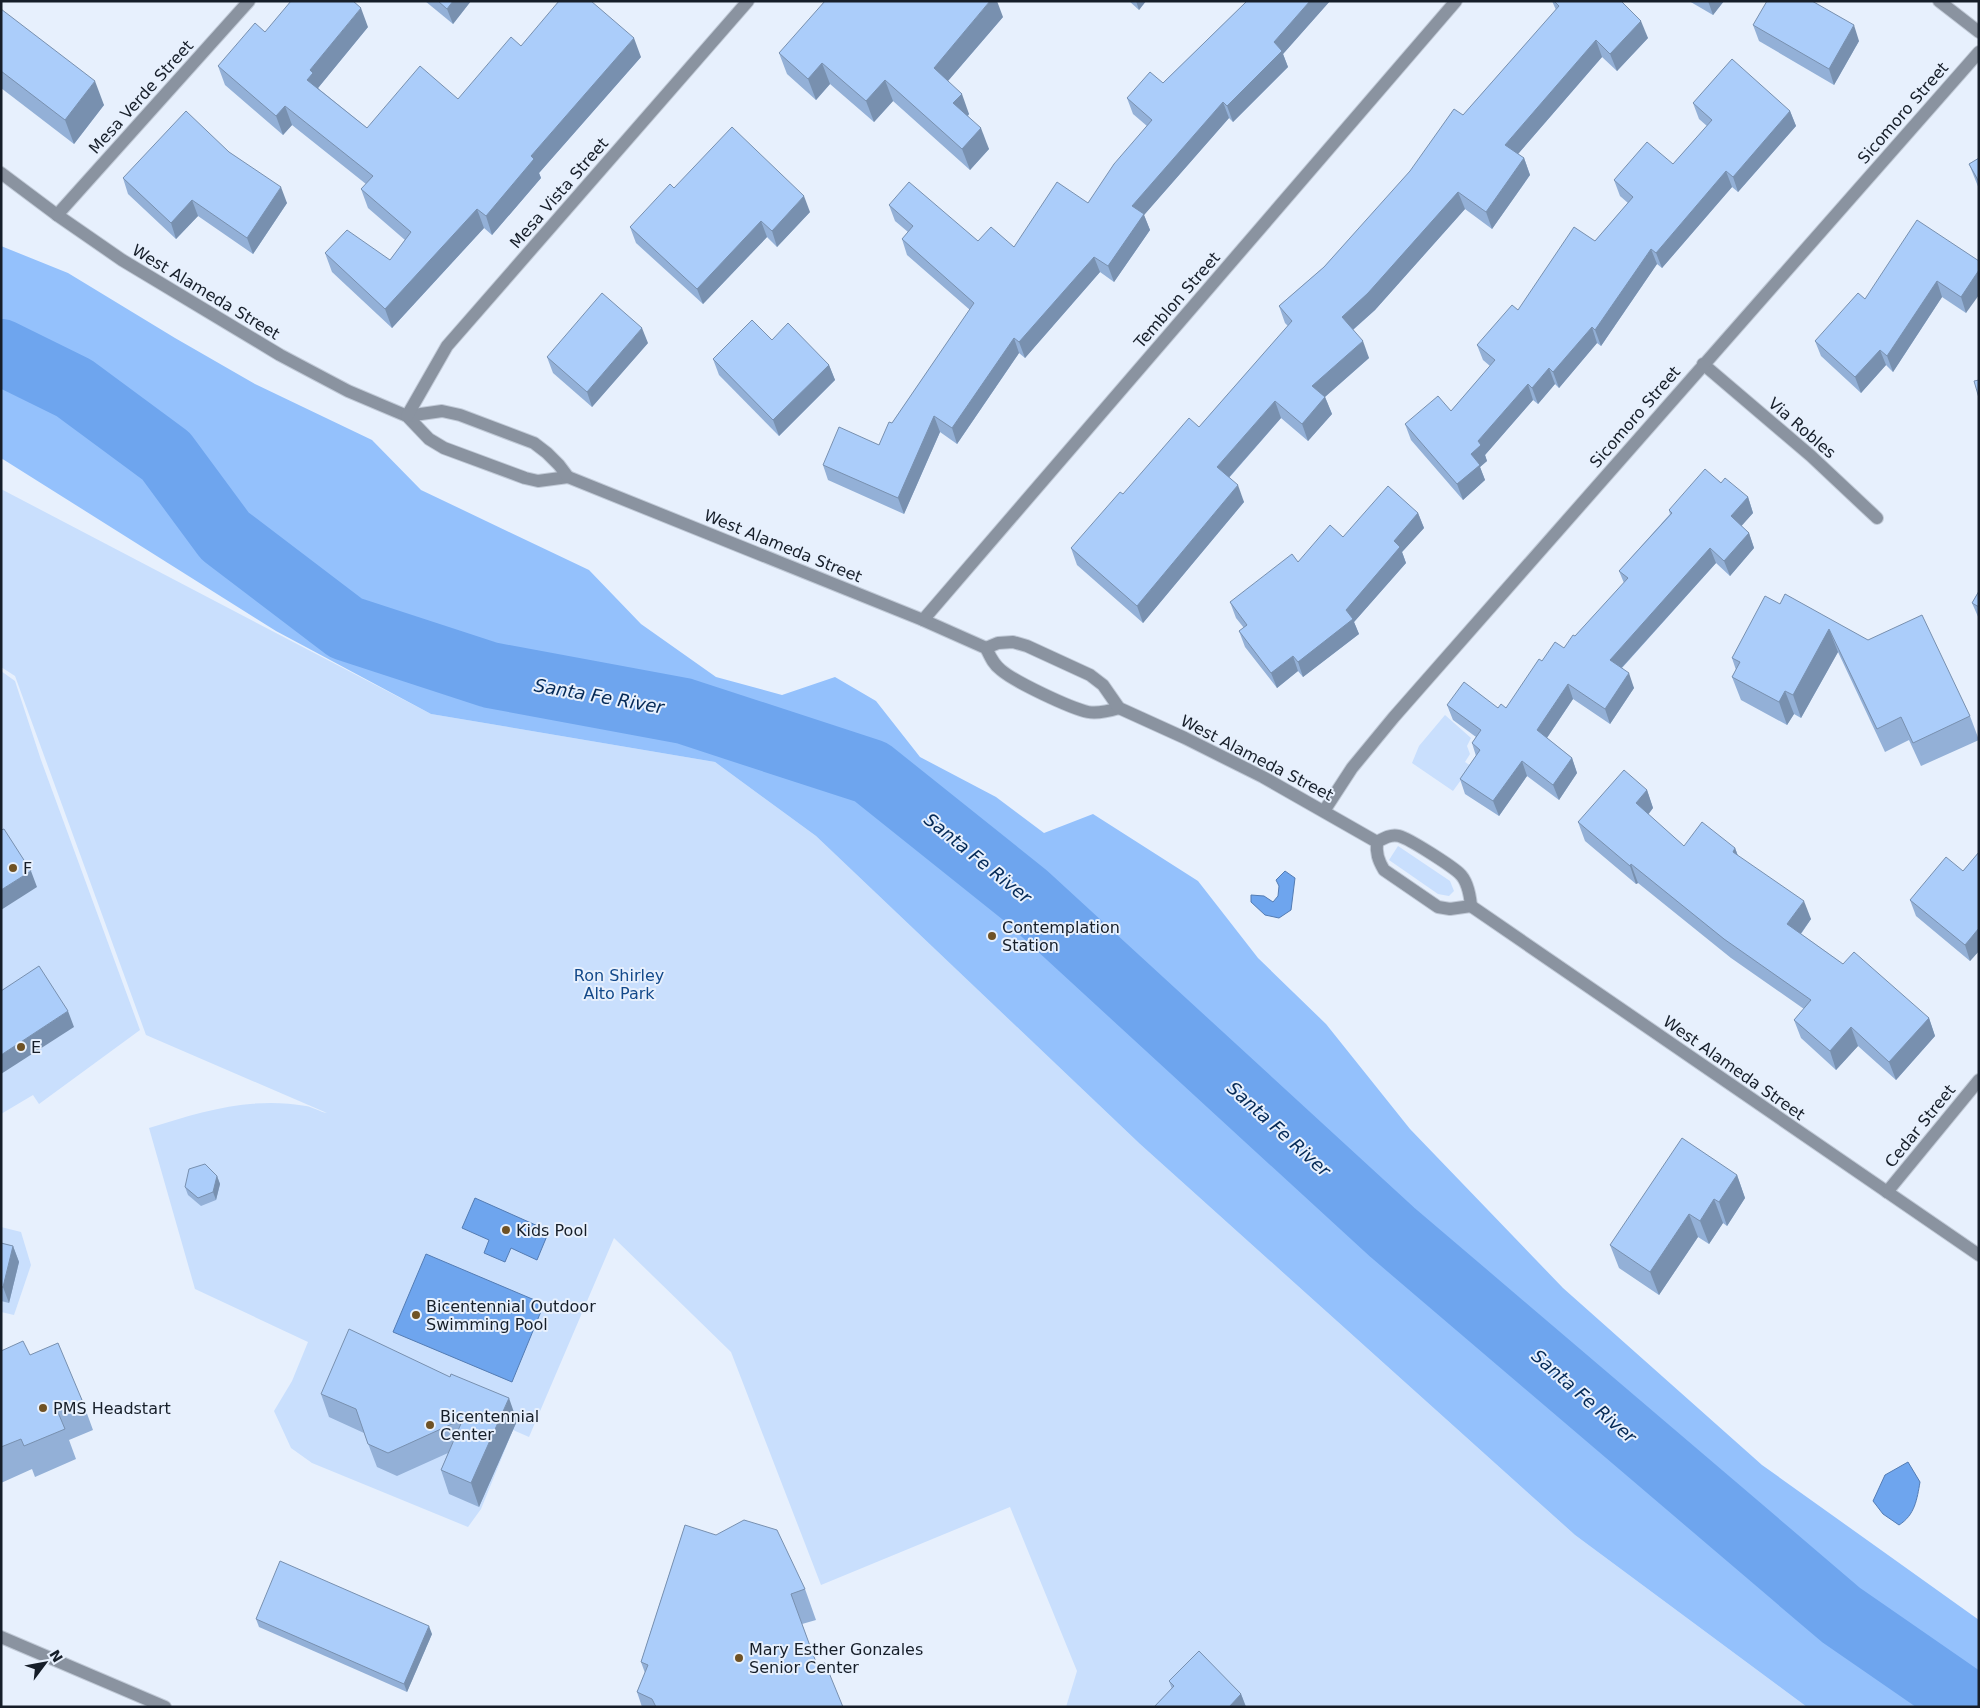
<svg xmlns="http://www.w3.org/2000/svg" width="1980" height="1708" font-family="'DejaVu Sans',sans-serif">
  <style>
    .green { fill: #c9dffd }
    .forest { fill: #94c1fc }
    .water { fill: #6ea5ee; stroke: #547cb3 }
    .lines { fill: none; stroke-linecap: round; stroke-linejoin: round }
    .river { stroke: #6ea5ee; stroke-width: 66 }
    .minor-casing { stroke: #c1cad7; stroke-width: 14 }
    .minor { stroke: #8a93a0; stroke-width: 12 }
    .wall { fill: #93b0d7 }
    .shaded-wall { fill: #7890af }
    .building { fill: #abcdfa; stroke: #7890af }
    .poi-dot { fill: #6f5225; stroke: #e7f0fd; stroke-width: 2 }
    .labels { text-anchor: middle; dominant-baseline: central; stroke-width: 4; stroke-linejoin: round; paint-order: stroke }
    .street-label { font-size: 16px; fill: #161e29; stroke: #e7f0fd }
    .poi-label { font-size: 16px; fill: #161e29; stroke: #e7f0fd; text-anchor: start }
    .park-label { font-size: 16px; fill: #13498a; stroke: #e7f0fd }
    .water-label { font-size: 18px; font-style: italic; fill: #052a57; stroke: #e7f0fd }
  </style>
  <rect width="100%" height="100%" fill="#e7f0fd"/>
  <g class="green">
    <path d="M1,489L431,714L715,762L816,836L1140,1144L1575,1535L1807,1707H1066L1077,1671L1010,1507L821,1585L731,1352L614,1238L529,1437L513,1430L481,1509L468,1527L312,1463L291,1448L274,1411L292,1381L308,1342L195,1289L149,1128C200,1112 251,1096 306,1106C313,1107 320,1112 327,1113L146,1035L15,676L1,667Z"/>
    <path d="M1,671L15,681L41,760L140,1030L39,1104L33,1095L1,1114Z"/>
    <path d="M1445,715L1471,738L1467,746L1470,754L1465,762L1471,766L1453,791L1412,763L1419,746Z"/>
    <path d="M1398,846L1450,881L1454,891L1449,896L1438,894L1389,860Z"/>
    <path d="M1,1227L21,1232L31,1265L14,1315L1,1312Z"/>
  </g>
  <path class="forest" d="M1,246L68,273L175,338L255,384L372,440L421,490L589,570L641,624L716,677L782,695L835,677L876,701L920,757L996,797L1044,833L1093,814L1198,881L1258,958L1326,1024L1410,1129L1563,1288L1762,1465L1979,1620V1707H1807L1575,1535L1140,1144L816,836L715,762L431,714L276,631L1,458Z"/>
  <g class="water">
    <path d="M1285,871L1295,878L1291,910L1279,918L1265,915L1251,902V895L1264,896L1273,902L1278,896L1279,886L1276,880Z"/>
    <path d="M475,1198L549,1231L537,1260L511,1248L505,1262L484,1253L489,1240L462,1228Z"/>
    <path d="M426,1254L544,1304L512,1382L393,1332Z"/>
    <path d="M1908,1462L1920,1482C1917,1499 1915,1515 1899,1525L1883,1514L1873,1501L1885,1475Z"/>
  </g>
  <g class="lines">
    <path class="river" d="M1,352L74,388L166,456L225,536L346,628L490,675L684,711L871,772L1026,896L1392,1232L1841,1615L1974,1707"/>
    <g class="minor-casing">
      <g id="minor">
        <path d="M1939,1L1979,32"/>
        <path d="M1,173L57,215L122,260L280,355L348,391L407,416L429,439L444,448L525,478L538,481L568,477"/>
        <path d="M57,215L249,1"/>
        <path d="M1703,364L1811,456L1877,518"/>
        <path d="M407,416L442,411L460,415L534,443L547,453L559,465L568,477L923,620L986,648C990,656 993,664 1001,670C1015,682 1070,708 1088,712C1098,714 1109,711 1119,708"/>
        <path d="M407,416L447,346L748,1"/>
        <path d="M923,620L1456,1"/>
        <path d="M986,648L998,643L1013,642L1027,646L1090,675L1103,685L1119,708L1185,738L1263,777L1377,842"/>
        <path d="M1324,811L1352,768L1394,717L1979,52"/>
        <path d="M1377,842C1384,838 1391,834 1399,836C1410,839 1450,865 1459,873C1468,881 1470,895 1471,906"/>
        <path d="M1377,842C1376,853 1378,860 1384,870L1438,907L1450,909L1471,906"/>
        <path d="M1471,906L1979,1255"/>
        <path d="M1887,1192L1979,1080"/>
        <path d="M1,1637L165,1707"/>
      </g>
    </g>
    <use href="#minor" class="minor"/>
  </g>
  <g class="wall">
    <path d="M425,1H471L453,24Z"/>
    <path d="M1129,1H1146L1139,10Z"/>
    <path d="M1247,1H1330L1283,54L1288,67L1233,122L1229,118L1144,215L1150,230L1114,282L1100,272L1025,358L1019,353L957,444L940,432L904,514L828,480L823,465L879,445L892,423L970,310L907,255L902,239L908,232L895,221L889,205L978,241L1014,247L1088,203L1147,126L1133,114L1127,98L1163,83Z"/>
    <path d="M1552,1H1621L1648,38L1617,71L1602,57L1518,154L1524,158L1530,175L1492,229L1465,209L1375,310L1353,330L1369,358L1325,397L1332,414L1308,441L1281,418L1229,478L1244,502L1143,623L1077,565L1071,548L1123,494L1199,427L1288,326L1285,323L1279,306L1324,267L1463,115L1556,10Z"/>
    <path d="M1689,1H1724L1713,15Z"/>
    <path d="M1,9L104,105L74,144L1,88Z"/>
    <path d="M1003,17L948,81L969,114L968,116L989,149L970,170L893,101L874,122L830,84L816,100L787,74L779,53Z"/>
    <path d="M1753,25L1859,41L1834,85L1759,41Z"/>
    <path d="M368,27L318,88L319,89L367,128L458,99L521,46L641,57L539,173L541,178L492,235L484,228L392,328L332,272L325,253L390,260L405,240L368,208L361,189L366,184L292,125L283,135L225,85L218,66Z"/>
    <path d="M1693,103L1790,111L1796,126L1738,192L1732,187L1662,268L1657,264L1601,346L1597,343L1559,388L1555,384L1538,404L1533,400L1485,455L1487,461L1480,467L1485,480L1463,500L1411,440L1405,424L1451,411L1490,366L1483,360L1477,345L1518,310L1595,241L1628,203L1620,196L1614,180L1673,164L1707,126L1699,119Z"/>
    <path d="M229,152L287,203L253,254L198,216L176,239L128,194L123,178Z"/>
    <path d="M1979,158V189L1969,164Z"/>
    <path d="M674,188L810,212L777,247L767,237L703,304L636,243L630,227Z"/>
    <path d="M1979,261L1966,313L1942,297L1893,372L1886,365L1861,393L1821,356L1815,341L1865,299Z"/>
    <path d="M772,340L829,365L835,380L779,436L719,375L713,359Z"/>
    <path d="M648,343L592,407L553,373L547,357Z"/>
    <path d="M1721,483L1748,497L1753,513L1741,526L1749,533L1754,548L1730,576L1716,563L1622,668L1634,688L1610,724L1573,699L1547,738L1572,758L1577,773L1559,800L1527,776L1499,816L1465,794L1460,779L1476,756L1472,743L1476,737L1453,720L1447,705L1506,708L1542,661L1564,648L1624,583L1619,571L1670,514L1669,510Z"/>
    <path d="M1418,513L1424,528L1402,552L1406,563L1354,622L1359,634L1303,677L1298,671L1277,688L1245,647L1239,631L1244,628L1236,618L1230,602L1298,562L1343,537Z"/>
    <path d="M1979,591V619L1972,603Z"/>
    <path d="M1785,594L1970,716L1979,740L1921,766L1909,740L1885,752L1838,652L1801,718L1794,714L1787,725L1741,700L1732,677L1736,670L1732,658L1780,604Z"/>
    <path d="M1647,790L1653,808L1648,815L1684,846L1735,848L1738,856L1811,919L1801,934L1843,964L1929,1018L1935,1036L1896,1080L1858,1046L1836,1070L1801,1038L1794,1020L1804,1009L1731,958L1638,883L1636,884L1585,841L1578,822Z"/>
    <path d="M1979,852V951L1970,961L1916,916L1910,900L1963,871Z"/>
    <path d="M1737,1175L1745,1198L1727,1226L1723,1223L1709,1244L1698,1237L1659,1295L1619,1268L1610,1245Z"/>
    <path d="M217,1176L220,1184L216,1200L201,1206L188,1195L185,1187Z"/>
    <path d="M1,1243L13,1246L19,1262L9,1303L1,1301Z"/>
    <path d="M1,1351L30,1355L82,1400L93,1430L69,1440L76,1459L35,1477L32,1469L1,1483Z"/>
    <path d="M321,1394L517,1421L479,1507L449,1494L441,1470L448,1453L397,1476L377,1467L364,1433L329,1417Z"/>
    <path d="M685,1525L805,1589L816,1620L802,1624L817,1665L843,1707H642L637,1692L645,1673L641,1662Z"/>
    <path d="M256,1619L432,1634L407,1692L259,1627Z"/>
    <path d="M1169,1681L1241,1694L1246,1707H1154L1172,1689Z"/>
  </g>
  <g class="shaded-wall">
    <path d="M453,1H471L453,24L447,9Z"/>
    <path d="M990,1H997L1003,17L941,89L934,68Z"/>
    <path d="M1136,1H1146L1139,10Z"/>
    <path d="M1310,1H1330L1283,54L1288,67L1233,122L1227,106L1274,42Z"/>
    <path d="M1708,1H1724L1713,15Z"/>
    <path d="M361,8L368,27L318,88L320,92L307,80L310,70Z"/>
    <path d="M1641,21L1648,38L1617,71L1610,54Z"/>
    <path d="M1854,25L1859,41L1834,85L1829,69Z"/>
    <path d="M634,38L641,57L539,173L541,178L492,235L486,216L531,156Z"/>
    <path d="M1596,40L1602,57L1511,162L1505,145Z"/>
    <path d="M822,63L830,84L816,100L808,79Z"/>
    <path d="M885,80L893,101L874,122L866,101Z"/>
    <path d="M95,81L104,105L74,144L65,120Z"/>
    <path d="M962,94L969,114L961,124L953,103Z"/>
    <path d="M1223,102L1229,118L1144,215L1150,230L1114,282L1108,266L1132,206Z"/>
    <path d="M285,106L292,125L283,135L276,116Z"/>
    <path d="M1790,111L1796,126L1738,192L1733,177Z"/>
    <path d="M981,128L989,149L970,170L962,149Z"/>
    <path d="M1524,158L1530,175L1492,229L1486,212Z"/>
    <path d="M1726,171L1732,187L1662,268L1656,253Z"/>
    <path d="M281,187L287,203L253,254L247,238Z"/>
    <path d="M1458,192L1465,209L1375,310L1348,334L1342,317Z"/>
    <path d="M804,196L810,212L777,247L772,231Z"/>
    <path d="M192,200L198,216L176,239L171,223Z"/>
    <path d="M477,209L484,228L392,328L385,309Z"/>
    <path d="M761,221L767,237L703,304L697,289Z"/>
    <path d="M1651,249L1657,264L1601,346L1595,330Z"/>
    <path d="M1094,257L1100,272L1025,358L1019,342Z"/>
    <path d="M1979,270V295L1966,313L1961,297Z"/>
    <path d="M1937,281L1942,297L1893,372L1887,356Z"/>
    <path d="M1592,327L1597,343L1559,388L1553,372Z"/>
    <path d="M642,328L648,343L592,407L587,392Z"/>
    <path d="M1014,338L1019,353L957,444L952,428Z"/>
    <path d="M1363,341L1369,358L1318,403L1312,386Z"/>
    <path d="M1880,350L1886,365L1861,393L1855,377Z"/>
    <path d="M829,365L835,380L779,436L773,420Z"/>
    <path d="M1549,368L1555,384L1538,404L1532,388Z"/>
    <path d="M1528,384L1533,400L1485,455L1487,461L1480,467L1485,480L1463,500L1457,484L1478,441Z"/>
    <path d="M1325,397L1332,414L1308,441L1302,424Z"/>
    <path d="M1275,401L1281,418L1223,484L1217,467Z"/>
    <path d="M934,416L940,432L904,514L898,498Z"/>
    <path d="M1238,485L1244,502L1143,623L1137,606Z"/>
    <path d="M1748,497L1753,513L1737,531L1731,516Z"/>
    <path d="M1418,513L1424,528L1402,552L1406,563L1354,622L1359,634L1303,677L1298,662L1346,610L1394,541Z"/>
    <path d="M1749,533L1754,548L1730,576L1724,561Z"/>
    <path d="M1710,548L1716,563L1615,675L1610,660Z"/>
    <path d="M1829,629L1838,652L1801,718L1793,695Z"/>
    <path d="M1293,656L1298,671L1277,688L1271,673Z"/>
    <path d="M1629,673L1634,688L1610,724L1605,709Z"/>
    <path d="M1568,684L1573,699L1542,745L1537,730Z"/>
    <path d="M1785,691L1794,714L1787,725L1779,702Z"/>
    <path d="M1572,758L1577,773L1559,800L1553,785Z"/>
    <path d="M1522,761L1527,776L1499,816L1493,801Z"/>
    <path d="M1647,790L1653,808L1642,822L1636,803Z"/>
    <path d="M1735,848L1742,867L1733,852Z"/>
    <path d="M1631,864L1638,883L1636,884L1630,866Z"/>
    <path d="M31,871L37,887L1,910V890Z"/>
    <path d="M1804,901L1811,919L1794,943L1787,924Z"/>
    <path d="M1979,928V951L1970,961L1965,945Z"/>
    <path d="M68,1011L74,1027L1,1074V1055Z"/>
    <path d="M1929,1018L1935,1036L1896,1080L1889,1062Z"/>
    <path d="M1851,1027L1858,1046L1836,1070L1830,1051Z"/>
    <path d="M1737,1175L1745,1198L1727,1226L1719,1202Z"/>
    <path d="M217,1176L220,1184L216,1200L213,1192Z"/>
    <path d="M1714,1199L1723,1223L1709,1244L1700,1221Z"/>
    <path d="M1689,1214L1698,1237L1659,1295L1650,1272Z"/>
    <path d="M13,1246L19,1262L9,1303L3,1287Z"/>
    <path d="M509,1398L517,1421L479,1507L471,1483Z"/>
    <path d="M429,1626L432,1634L407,1692L404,1684Z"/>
    <path d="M1241,1694L1246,1707H1229Z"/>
  </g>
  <g class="building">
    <path d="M291,1H353L361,8L310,70L313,73L307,80L367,128L420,66L458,99L511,37L521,46L559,1H591L634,38L531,156L534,159L486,216L477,209L385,309L325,253L347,230L390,260L411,232L361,189L373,176L285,106L276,116L218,66L255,23L265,32Z"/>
    <path d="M438,1H453L447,9Z"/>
    <path d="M825,1H990L934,68L962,94L953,103L981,128L962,149L885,80L866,101L822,63L808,79L779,53Z"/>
    <path d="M1247,1H1310L1274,42L1282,51L1227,106L1223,102L1132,206L1144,214L1108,266L1094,257L1019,342L1014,338L952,428L934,416L898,498L823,465L839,427L879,445L889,422L892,423L974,303L902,239L913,226L889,205L909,182L978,241L991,227L1014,247L1057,182L1088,203L1114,164L1152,120L1127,98L1150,72L1163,83Z"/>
    <path d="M1554,1H1621L1641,21L1610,54L1596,40L1505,145L1524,158L1486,212L1458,192L1368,293L1342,317L1363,341L1312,386L1325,397L1302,424L1275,401L1217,467L1238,485L1137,606L1071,548L1120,492L1123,494L1189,418L1199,427L1292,321L1279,306L1324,267L1410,171L1454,109L1463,115L1559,6Z"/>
    <path d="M1767,1H1812L1854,25L1829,69L1753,25Z"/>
    <path d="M1,9L95,81L65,120L1,71Z"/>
    <path d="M1732,59L1790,111L1733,177L1726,171L1656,253L1651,249L1595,330L1592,327L1553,372L1549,368L1532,388L1528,384L1478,441L1481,445L1471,454L1480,465L1457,484L1405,424L1438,396L1451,411L1495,360L1477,345L1512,305L1518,310L1574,227L1595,241L1633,197L1614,180L1647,142L1673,164L1712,120L1693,103Z"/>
    <path d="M186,111L229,152L281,187L247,238L192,200L171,223L123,178Z"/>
    <path d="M732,127L804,196L772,231L761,221L697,289L630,227L670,184L674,188Z"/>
    <path d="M1979,158V182L1969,164Z"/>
    <path d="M1917,220L1979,261V270L1961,297L1937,281L1887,356L1880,350L1855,377L1815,341L1858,293L1865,299Z"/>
    <path d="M602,293L642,328L587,392L547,357Z"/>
    <path d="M752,320L772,340L788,323L829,365L773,420L713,359Z"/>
    <path d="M1979,380V398L1974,381Z"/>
    <path d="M1705,469L1721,483L1725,478L1748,497L1731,516L1749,533L1724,561L1710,548L1610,660L1629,673L1605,709L1568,684L1537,730L1572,758L1553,785L1522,761L1493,801L1460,779L1480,750L1472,743L1481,730L1447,705L1464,682L1498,708L1501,704L1506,708L1539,659L1542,661L1555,642L1564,648L1573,635L1575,636L1628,578L1619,571L1672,513L1669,510Z"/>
    <path d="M1388,486L1418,513L1394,541L1400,547L1346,610L1353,619L1298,662L1293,656L1271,673L1239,631L1247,625L1230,602L1292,554L1298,562L1330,525L1343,537Z"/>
    <path d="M1979,591V607L1972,603Z"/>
    <path d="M1785,594L1868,640L1922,615L1970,716L1913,743L1901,717L1877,729L1829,629L1793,695L1785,691L1779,702L1732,677L1740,662L1732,658L1765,596L1780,604Z"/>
    <path d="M1624,770L1647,790L1636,803L1684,846L1702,822L1735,848L1733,852L1804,901L1787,924L1843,964L1854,952L1929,1018L1889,1062L1851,1027L1830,1051L1794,1020L1811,1000L1724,939L1631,864L1630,866L1578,822Z"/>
    <path d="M4,829L31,871L1,890V830Z"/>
    <path d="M1979,852V928L1965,945L1910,900L1946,857L1963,871Z"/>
    <path d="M39,966L68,1011L1,1055V991Z"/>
    <path d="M1682,1138L1737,1175L1719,1202L1714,1199L1700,1221L1689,1214L1650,1272L1610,1245Z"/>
    <path d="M205,1164L217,1176L213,1192L198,1198L185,1187L189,1169Z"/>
    <path d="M1,1243L13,1246L3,1287H1Z"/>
    <path d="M349,1329L450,1377L451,1374L509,1398L471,1483L441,1470L463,1419L388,1453L368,1444L356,1409L321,1394Z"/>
    <path d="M23,1341L30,1355L58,1343L82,1400L57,1410L65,1429L24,1446L21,1439L1,1447V1351Z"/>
    <path d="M744,1520L777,1530L805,1589L791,1594L817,1665L825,1663L843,1707H656L652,1699L637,1692L648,1665L641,1662L685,1525L716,1535Z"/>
    <path d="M280,1561L429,1626L404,1684L256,1619Z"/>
    <path d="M1199,1651L1241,1694L1229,1707H1154L1174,1686L1169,1681Z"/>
  </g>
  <g class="poi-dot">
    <circle cx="13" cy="868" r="5"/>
    <circle cx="992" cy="936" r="5"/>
    <circle cx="21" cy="1047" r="5"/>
    <circle cx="506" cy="1230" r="5"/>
    <circle cx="416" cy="1315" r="5"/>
    <circle cx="43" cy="1408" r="5"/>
    <circle cx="430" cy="1425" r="5"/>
    <circle cx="739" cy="1658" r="5"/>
  </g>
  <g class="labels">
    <g class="street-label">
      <text transform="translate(141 97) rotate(-48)">Mesa Verde Street</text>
      <text transform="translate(1903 113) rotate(-49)">Sicomoro Street</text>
      <text transform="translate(559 193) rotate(-49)">Mesa Vista Street</text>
      <text transform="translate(206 292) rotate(31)">West Alameda Street</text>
      <text transform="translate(1177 300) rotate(-49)">Temblon Street</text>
      <text transform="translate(1635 417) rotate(-49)">Sicomoro Street</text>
      <text transform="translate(1802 428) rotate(41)">Via Robles</text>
      <text transform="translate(783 546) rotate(22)">West Alameda Street</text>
      <text transform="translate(1257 758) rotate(27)">West Alameda Street</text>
      <text transform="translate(1734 1068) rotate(35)">West Alameda Street</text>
      <text transform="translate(1920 1126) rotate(-51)">Cedar Street</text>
    </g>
    <g class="poi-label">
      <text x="23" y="868">F</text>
      <text x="1002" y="927">Contemplation<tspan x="1002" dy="18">Station</tspan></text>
      <text x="31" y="1047">E</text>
      <text x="516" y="1230">Kids Pool</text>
      <text x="426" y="1306">Bicentennial Outdoor<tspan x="426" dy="18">Swimming Pool</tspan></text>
      <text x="53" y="1408">PMS Headstart</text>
      <text x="440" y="1416">Bicentennial<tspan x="440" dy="18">Center</tspan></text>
      <text x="749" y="1649">Mary Esther Gonzales<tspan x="749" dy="18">Senior Center</tspan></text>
    </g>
    <g class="park-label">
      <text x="619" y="975">Ron Shirley<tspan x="619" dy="18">Alto Park</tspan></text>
    </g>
    <g class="water-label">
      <text transform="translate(599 696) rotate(10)">Santa Fe River</text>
      <text transform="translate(978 858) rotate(39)">Santa Fe River</text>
      <text transform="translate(1279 1129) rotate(42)">Santa Fe River</text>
      <text transform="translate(1584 1396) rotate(41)">Santa Fe River</text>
    </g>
  </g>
  <rect width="1980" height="1708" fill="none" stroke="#161e29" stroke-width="5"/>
  <g transform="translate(45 1663) rotate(58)" stroke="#e7f0fd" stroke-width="4" paint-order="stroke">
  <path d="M0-4L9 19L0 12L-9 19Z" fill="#161e29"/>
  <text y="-8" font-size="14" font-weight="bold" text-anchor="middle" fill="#161e29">N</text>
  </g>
</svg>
